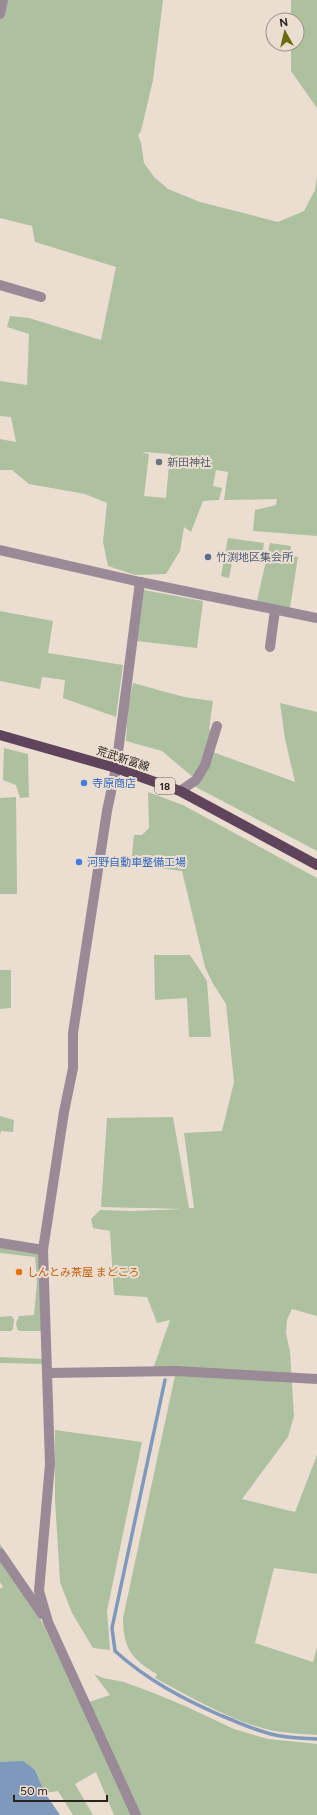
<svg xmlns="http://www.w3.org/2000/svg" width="317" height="1815" font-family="Figtree,'Noto Sans JP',sans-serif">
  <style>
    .green { fill: #adc0a0; fill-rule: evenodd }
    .water { fill: #7f99bc }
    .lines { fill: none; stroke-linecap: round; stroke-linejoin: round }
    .stream { stroke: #7f99bc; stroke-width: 3.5 }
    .minor { stroke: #9a8a97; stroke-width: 10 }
    .primary { stroke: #60445b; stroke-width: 10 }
    .worship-dot { fill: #6b7280; stroke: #ebded1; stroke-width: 1.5 }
    .service-dot { fill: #5c6f8a; stroke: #ebded1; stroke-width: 1.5 }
    .shop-dot { fill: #3f7fe0; stroke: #ebded1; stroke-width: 1.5 }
    .food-dot { fill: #e8710a; stroke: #ebded1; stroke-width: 1.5 }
    .labels { text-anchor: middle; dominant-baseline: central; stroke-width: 4; stroke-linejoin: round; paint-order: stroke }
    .shield { fill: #ebded1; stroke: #635c54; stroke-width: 1 }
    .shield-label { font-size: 10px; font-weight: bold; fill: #29241f }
    .worship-label { font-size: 11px; fill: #5b616d; stroke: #ebded1; text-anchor: start }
    .service-label { font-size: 11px; fill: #4e5e75; stroke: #ebded1; text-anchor: start }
    .street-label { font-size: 11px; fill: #29241f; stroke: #ebded1 }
    .shop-label { font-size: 11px; fill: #366cbe; stroke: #ebded1; text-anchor: start }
    .food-label { font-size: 11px; fill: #c56008; stroke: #ebded1; text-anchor: start }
  </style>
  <rect width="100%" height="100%" fill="#ebded1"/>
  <g class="green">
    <path d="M0,0H163L153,80L141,131L138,135L141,143L144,163L154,177L168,189L200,202L278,222L304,211L315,190L317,176V536L253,531L255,510L276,505L277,499L224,500L228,472L216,470L213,486L222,488L219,500L203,501L191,532L184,527L180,551L166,574L135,575L108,566L103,542L107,503L85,494L29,484L12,470H0V439L16,442L11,417L0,416V381L27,385L29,334L7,327L10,316L29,318L101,340L116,267L35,242L32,226L0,218ZM144,452L170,454L166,498L144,496L149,454L144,453L139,461Z"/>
    <path d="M291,0H317V108L291,71V44H297V20H291Z"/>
    <path d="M228,538L264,543L262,557L234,552L229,578L221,576Z"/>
    <path d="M270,543L291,546L290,555L298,557L290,608L257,601Z"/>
    <path d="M144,590L203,601L197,648L136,641Z"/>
    <path d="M0,611L53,621L48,653L123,665L116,717L63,698L65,680L42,677L40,689L0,681Z"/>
    <path d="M133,683L184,697L213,701L209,729L215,731L210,751L295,782L285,739L280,703L317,712V851L190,784L195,779L162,751L126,741L128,708Z"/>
    <path d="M4,748L28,754L29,797L20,798L16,785L3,780Z"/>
    <path d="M148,792L183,805L317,878V1316L292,1309L287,1320L286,1333L290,1352L294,1416L288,1437L242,1499L295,1512L317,1455V1574L274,1568L255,1643L313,1662L317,1647V1735C303,1734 288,1733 274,1731C235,1723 190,1697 155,1678L157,1674C132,1660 123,1648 123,1618L176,1371L152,1372L170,1320L157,1323L147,1297L114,1295L110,1231L93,1228L91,1219L100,1210L132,1211L184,1209L101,1207L107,1118L173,1117L189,1208H194L184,1133L222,1131L234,1082L226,1004L212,982L205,967L182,871L131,864L134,835H142L149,828Z"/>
    <path d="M16,797L17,894H0V798Z"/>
    <path d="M190,955L207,981L211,1037H189L187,998L155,1000L154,955Z"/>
    <path d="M0,970H11V1008L0,1009Z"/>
    <path d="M0,1116L14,1120L13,1132L1,1131L0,1135Z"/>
    <path d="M0,1245L41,1252L43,1331H20L17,1329L16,1323L19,1316L34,1315L37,1282L35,1257L0,1253Z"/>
    <path d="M11,1316L14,1319L13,1329L11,1331H0V1317Z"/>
    <path d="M0,1357L44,1359V1364L0,1363Z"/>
    <path d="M55,1430L142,1442L107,1611L110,1650L93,1648L72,1613L60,1582L55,1500Z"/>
    <path d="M0,1544L32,1592L9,1565L43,1624L82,1705L132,1815H114L96,1772L75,1784L93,1815H73L58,1791L45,1793L35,1770L0,1762V1589L3,1587L0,1582Z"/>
    <path d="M94,1674L103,1678L124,1682L151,1692L185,1706L234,1729L268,1739L317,1744V1815H141L89,1702L110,1695Z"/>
  </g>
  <path class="water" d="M23,1761L35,1770L45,1793L60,1815H0V1762Z"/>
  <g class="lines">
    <path class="stream" d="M165,1380L112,1628L115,1651C147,1680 183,1699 222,1716C238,1722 254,1730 271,1734C285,1738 302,1738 317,1739"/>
    <g class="minor">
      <path d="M0,14L3,0"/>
      <path d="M0,285L41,297"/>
      <path d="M0,550L140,582L317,618"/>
      <path d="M270,647L275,610"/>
      <path d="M180,791L196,780L205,765L217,726"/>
      <path d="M0,1243L43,1250"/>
      <path d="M48,1373L176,1371L317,1379"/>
      <path d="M0,1553L42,1614"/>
      <path d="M136,1815L48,1622L39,1591L50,1464L43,1250L64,1112L73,1068V1033L107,811L116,768L140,582"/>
    </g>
    <path class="primary" d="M0,735L116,768L180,791L317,865"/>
  </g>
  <circle class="worship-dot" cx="159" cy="462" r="4"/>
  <circle class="service-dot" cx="208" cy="557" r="4"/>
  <g class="shop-dot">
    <circle cx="84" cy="783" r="4"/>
    <circle cx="79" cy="862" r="4"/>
  </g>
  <circle class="food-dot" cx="19" cy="1272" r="4"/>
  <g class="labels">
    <rect class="shield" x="155" y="778" width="20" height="16" rx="3"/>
    <g class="shield-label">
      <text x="165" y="786">18</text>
    </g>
    <g class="worship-label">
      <text x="167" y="462">新田神社</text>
    </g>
    <g class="service-label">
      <text x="216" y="557">竹渕地区集会所</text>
    </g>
    <g class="street-label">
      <text transform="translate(123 759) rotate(18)">荒武新富線</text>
    </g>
    <g class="shop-label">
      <text x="92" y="783">寺原商店</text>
      <text x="87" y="862">河野自動車整備工場</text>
    </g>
    <g class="food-label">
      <text x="27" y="1272">しんとみ茶屋 まどころ</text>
    </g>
  </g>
  <g transform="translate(285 32) rotate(352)"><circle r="19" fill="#ebded1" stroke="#9d948a"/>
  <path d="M0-3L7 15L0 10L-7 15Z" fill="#696b0c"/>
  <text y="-6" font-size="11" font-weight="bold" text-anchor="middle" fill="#29241f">N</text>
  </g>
  <path d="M14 1795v6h93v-6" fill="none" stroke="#29241f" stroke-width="2"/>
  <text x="20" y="1795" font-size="12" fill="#29241f" stroke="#ebded1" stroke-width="3" paint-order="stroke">50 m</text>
</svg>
